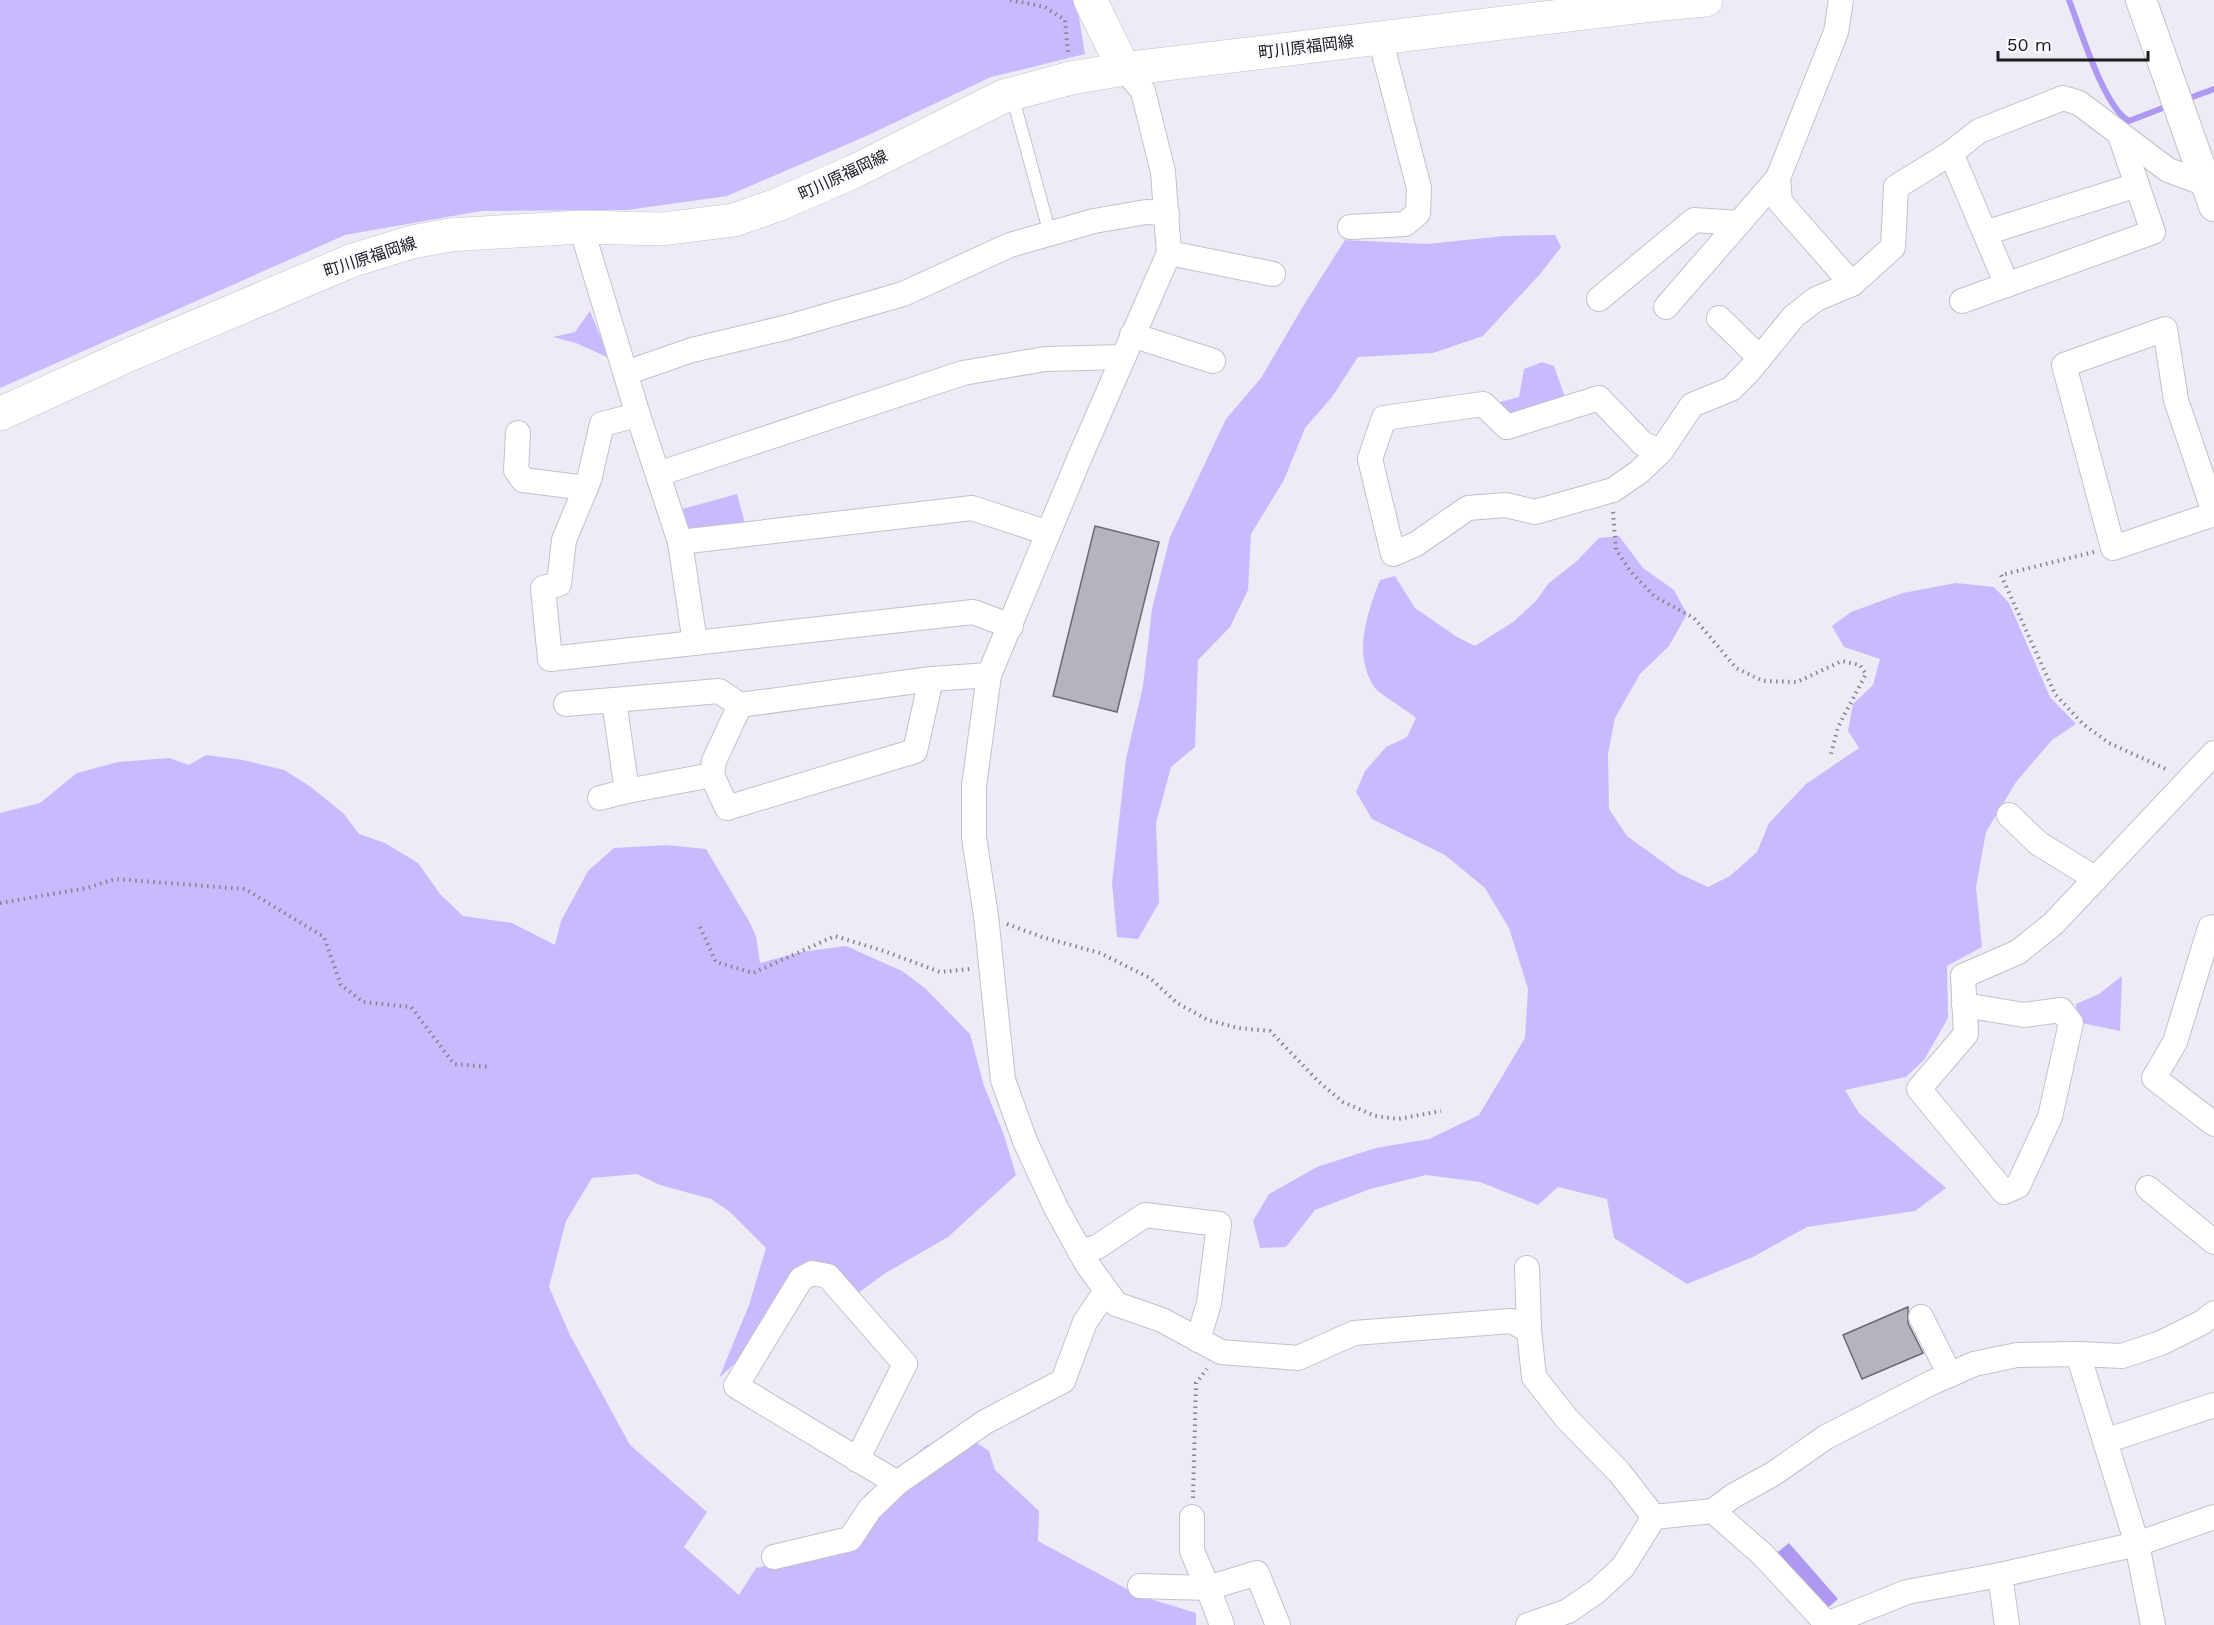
<svg xmlns="http://www.w3.org/2000/svg" width="2214" height="1625" font-family="'Work Sans','Noto Sans JP',sans-serif">
  <style>
    .green { fill: #c9b9ff }
    .water { fill: #af98f2 }
    .lines { fill: none; stroke-linecap: round; stroke-linejoin: round }
    .stream { stroke: #af98f2; stroke-width: 6 }
    .building { fill: #b5b4bd; stroke: #6c6a73; stroke-width: 1.5 }
    .service-casing { stroke: #c3c1cb; stroke-width: 14 }
    .minor-casing { stroke: #c3c1cb; stroke-width: 26 }
    .tertiary-casing { stroke: #c3c1cb; stroke-width: 32 }
    .secondary-casing { stroke: #c3c1cb; stroke-width: 34 }
    .path { stroke: #85838a; stroke-width: 4; stroke-dasharray: 1.5 4.5; stroke-linecap: butt }
    .service { stroke: #fff; stroke-width: 12 }
    .minor { stroke: #fff; stroke-width: 24 }
    .tertiary { stroke: #fff; stroke-width: 30 }
    .secondary { stroke: #fff; stroke-width: 33 }
    .labels { text-anchor: middle; dominant-baseline: central; stroke-width: 4.5; stroke-linejoin: round; paint-order: stroke }
    .street-label { font-size: 16px; fill: #1b1a1d; stroke: #faf9ff }
  </style>
  <rect width="100%" height="100%" fill="#edebf5"/>
  <g class="green">
    <path d="M0,0H1074L1077,6L1085,54L991,77L864,137L727,196L627,210L481,211L345,235L0,388Z"/>
    <path d="M1555,235L1561,247L1541,273L1483,336L1433,353L1358,357L1332,397L1305,428L1284,480L1251,534L1248,590L1230,627L1198,660L1195,747L1171,767L1156,823L1159,903L1138,939L1117,937L1112,883L1126,759L1143,686L1152,609L1170,537L1226,419L1261,378L1305,303L1345,240L1427,244L1504,236Z"/>
    <path d="M590,311L609,358L576,343L553,337L575,332Z"/>
    <path d="M1542,362L1554,366L1566,400L1517,419L1496,403L1519,397L1524,369Z"/>
    <path d="M737,494L745,523L687,533L679,510Z"/>
    <path d="M1619,536L1643,568L1674,590L1687,614L1669,646L1640,674L1615,718L1608,754L1609,809L1627,836L1678,873L1708,887L1730,876L1757,852L1769,823L1806,784L1859,748L1848,731L1853,704L1873,685L1880,659L1844,647L1832,626L1851,612L1903,593L1956,583L1994,587L2009,603L2050,697L2076,724L2052,740L2016,782L1986,832L1976,887L1982,947L1947,966L1948,1018L1924,1060L1906,1077L1845,1090L1859,1113L1946,1188L1915,1211L1807,1227L1753,1257L1687,1284L1614,1238L1607,1199L1558,1187L1538,1205L1480,1182L1426,1175L1370,1189L1315,1210L1286,1247L1260,1248L1253,1221L1269,1194L1317,1167L1376,1148L1429,1139L1479,1115L1525,1038L1528,989L1509,928L1485,888L1445,855L1372,819L1356,792L1365,771L1386,747L1407,737L1416,718C1408,711 1378,693 1375,688C1352,655 1367,614 1380,580L1395,576L1415,608L1457,637L1475,646L1513,622L1535,602L1549,583L1577,561L1599,538Z"/>
    <path d="M206,755L243,760L284,770L311,787L344,814L359,834L385,843L418,863L440,894L463,916L512,923L555,945L561,921L588,871L614,848L666,845L706,849L750,923L756,936L760,963L801,952L846,946L902,971L925,988L970,1034L984,1086L1004,1135L1016,1175L948,1237L884,1274L857,1294L826,1269L761,1339L719,1378L749,1305L766,1248L730,1212L711,1199L660,1185L637,1174L592,1178L566,1221L549,1287L570,1335L630,1445L707,1512L684,1547L739,1595L756,1568L806,1557L851,1529L865,1495L927,1445L971,1439L989,1451L995,1470L1039,1511L1038,1541L1138,1595L1196,1613V1625H0V813L40,803L77,773L118,762L169,758L189,765Z"/>
    <path d="M2122,976L2120,1031L2077,1022L2076,1004L2099,994Z"/>
  </g>
  <path class="water" d="M1789,1543L1838,1599L1824,1611L1775,1554Z"/>
  <g class="lines">
    <g class="stream">
      <path d="M2069,0C2080,28 2104,108 2129,121L2168,106"/>
      <path d="M2184,100L2214,89"/>
    </g>
  </g>
  <g class="building">
    <path d="M1095,526L1159,542L1117,712L1053,696Z"/>
    <path d="M1908,1307V1323L1923,1353L1862,1379L1843,1335Z"/>
  </g>
  <g class="lines">
    <g class="service-casing">
      <path id="service" d="M1012,95L1050,234"/>
    </g>
    <g class="minor-casing">
      <g id="minor">
        <path d="M1841,0L1836,32L1778,178L1780,202L1852,284L1893,247L1896,187L1951,153L1979,131L2063,98L2079,103L2168,170L2206,184"/>
        <path d="M1124,69L1143,91L1163,172L1169,253L1079,459L989,675L974,786V837L986,916L1003,1080L1025,1141L1056,1208L1087,1264L1116,1304L1162,1320L1221,1352L1298,1358L1354,1333L1511,1321L1529,1330L1534,1377L1567,1419L1619,1472L1654,1517"/>
        <path d="M1951,153L2007,285"/>
        <path d="M581,227L638,415L680,542L972,508L1048,533"/>
        <path d="M1350,227L1405,224L1418,213L1419,188L1380,38"/>
        <path d="M1985,233L2137,185"/>
        <path d="M1169,253L1273,274"/>
        <path d="M1599,299L1694,220L1739,223"/>
        <path d="M1962,301L2153,232L2120,135"/>
        <path d="M1666,307L1778,178"/>
        <path d="M1719,318L1760,358"/>
        <path d="M1132,335L1213,361"/>
        <path d="M626,373L692,350L788,327L903,294L1010,245L1094,221L1146,212L1167,213"/>
        <path d="M638,415L602,424L589,480L564,540L559,584L543,588L550,659L973,612L1011,626"/>
        <path d="M518,433L516,470L523,480L586,488"/>
        <path d="M1661,451L1643,444L1599,398L1507,427L1483,404L1384,418L1370,459L1393,554L1416,544L1468,508L1506,505L1535,512L1613,490L1639,472L1661,451L1692,405L1731,389L1749,371L1794,316L1816,299L1852,284"/>
        <path d="M658,474L963,373L1045,359L1123,357"/>
        <path d="M2214,512L2176,400L2165,329L2064,365L2113,548L2214,514"/>
        <path d="M680,542L695,643"/>
        <path d="M614,701L627,791"/>
        <path d="M566,704L719,691L740,705L931,679L989,675"/>
        <path d="M740,705L714,761L712,775L727,808L915,751L931,679"/>
        <path d="M600,798L627,791L712,775"/>
        <path d="M2009,815L2038,843L2096,879"/>
        <path d="M2214,927L2210,928L2175,1042L2154,1078L2214,1124"/>
        <path d="M1964,1005L2024,1015L2061,1010L2071,1023L2050,1117L2018,1186L2004,1192L1919,1089L1966,1034L1963,976L2018,952L2053,924L2214,753"/>
        <path d="M2148,1188L2214,1242"/>
        <path d="M1080,1252L1097,1247L1145,1215L1219,1224L1209,1303L1198,1340"/>
        <path d="M1527,1268L1529,1330"/>
        <path d="M1921,1317L1950,1375"/>
        <path d="M2078,1354L2137,1544L2153,1625"/>
        <path d="M2105,1441L2214,1405"/>
        <path d="M857,1460L905,1364L828,1276L812,1273L801,1279L736,1386L897,1483L985,1422L1063,1381L1085,1322L1106,1291"/>
        <path d="M1713,1511L1762,1554L1827,1624L1907,1592L2000,1575L2137,1544L2214,1517"/>
        <path d="M1654,1517L1713,1511L1733,1496L1773,1474L1826,1437L1931,1383L1974,1364L2017,1355L2078,1354L2122,1356L2161,1343L2203,1322L2214,1313"/>
        <path d="M774,1557L850,1539L870,1509L897,1483"/>
        <path d="M2000,1575L2007,1625"/>
        <path d="M1140,1586L1208,1588L1192,1551V1517"/>
        <path d="M1222,1625L1208,1588L1257,1573L1278,1625"/>
        <path d="M1528,1625L1568,1611L1597,1591L1623,1567L1654,1517"/>
      </g>
    </g>
    <g class="tertiary-casing">
      <path id="tertiary" d="M2141,0L2214,206"/>
    </g>
    <g class="secondary-casing">
      <g id="secondary">
        <path d="M1090,0L1124,69"/>
        <path d="M0,414L131,354L353,260L412,242L450,235L581,227L662,229L734,220L777,205L855,171L1004,96L1071,78L1124,69L1651,5L1706,0"/>
      </g>
    </g>
    <g class="path">
      <path d="M1010,0L1045,7L1065,20L1068,53"/>
      <path d="M1613,512L1616,550L1631,572L1654,596L1694,618L1736,668L1763,681L1797,682L1842,661L1860,665L1866,674L1838,727L1831,754"/>
      <path d="M2094,552L2001,575L2055,694L2083,724L2109,743L2168,770"/>
      <path d="M0,903L87,888L115,879L245,889L324,937L341,985L363,1002L411,1007L454,1064L491,1067"/>
      <path d="M1007,924L1042,937L1100,953L1150,978L1177,1003L1208,1020L1238,1028L1270,1031L1319,1082L1343,1102L1375,1116L1398,1119L1441,1111"/>
      <path d="M700,927L716,962L753,973L835,936L884,951L940,972L970,969"/>
      <path d="M1193,1498L1196,1383L1207,1369"/>
    </g>
    <use href="#service" class="service"/>
    <use href="#minor" class="minor"/>
    <use href="#tertiary" class="tertiary"/>
    <use href="#secondary" class="secondary"/>
  </g>
  <g class="labels">
    <g class="street-label">
      <text transform="translate(1306 47) rotate(-7)">町川原福岡線</text>
      <text transform="translate(843 175) rotate(-25)">町川原福岡線</text>
      <text transform="translate(370 257) rotate(-18)">町川原福岡線</text>
    </g>
  </g>
  <path d="M1998 51v9h150v-9" fill="none" stroke="#1b1a1d" stroke-width="3"/>
  <text x="2007" y="51" font-size="18" fill="#1b1a1d" stroke="#faf9ff" stroke-width="4.5" paint-order="stroke">50 m</text>
</svg>
